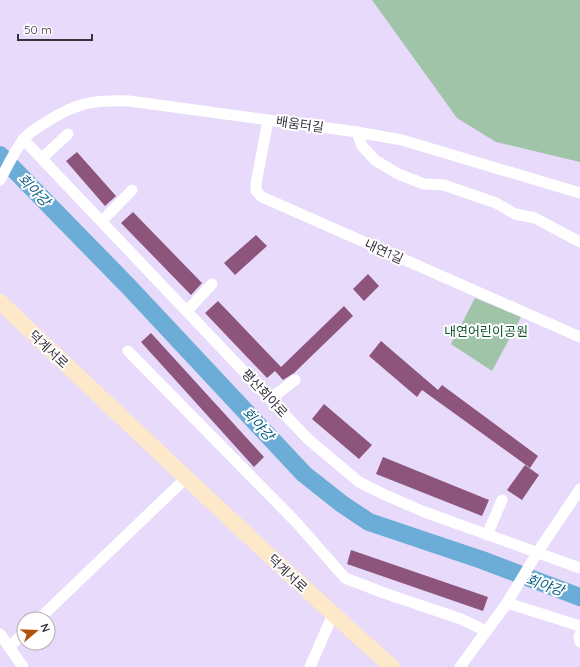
<svg xmlns="http://www.w3.org/2000/svg" width="580" height="667" font-family="Quicksand,'Noto Sans KR',sans-serif">
  <style>
    .green { fill: #9fc4a8 }
    .lines { fill: none; stroke-linecap: round; stroke-linejoin: round }
    .river { stroke: #6badd6; stroke-width: 18 }
    .building { fill: #8d557b }
    .street { stroke: #fff; stroke-width: 11 }
    .secondary { stroke: #fde8c9; stroke-width: 16 }
    .labels { text-anchor: middle; dominant-baseline: central; stroke-width: 4; stroke-linejoin: round; paint-order: stroke }
    .street-label { font-size: 13px; fill: #36313d; stroke: #fff }
    .park-label { font-size: 13px; fill: #0e552c; stroke: #fff }
    .water-label { font-size: 14px; font-style: italic; fill: #075d84; stroke: #fff }
  </style>
  <rect width="100%" height="100%" fill="#e7dafa"/>
  <g class="green">
    <path d="M372,0H580V162L496,142L457,118Z"/>
    <path d="M475,298L521,317L492,371L451,344Z"/>
  </g>
  <g class="lines">
    <path class="river" d="M0,155L129,287L304,474L342,504L369,522L482,560L580,597"/>
  </g>
  <g class="building">
    <path d="M77,152L116,196L105,206L66,161Z"/>
    <path d="M133,212L202,283L191,295L121,223Z"/>
    <path d="M256,235L267,246L235,275L224,263Z"/>
    <path d="M368,274L379,286L364,301L353,289Z"/>
    <path d="M218,301L281,367L344,306L353,316L294,373L283,380L275,371L267,378L205,313Z"/>
    <path d="M151,333L264,457L254,467L141,342Z"/>
    <path d="M381,341L438,390L442,385L538,456L530,468L422,390L417,397L369,356Z"/>
    <path d="M324,404L372,445L359,459L312,419Z"/>
    <path d="M383,457L489,500L482,516L376,474Z"/>
    <path d="M525,465L539,475L522,500L507,490Z"/>
    <path d="M351,550L488,597L483,611L347,564Z"/>
  </g>
  <g class="lines">
    <g class="street">
      <path d="M268,120L256,184V191L262,197L580,337"/>
      <path d="M357,132L362,146L375,160L398,174L424,184L444,185L496,203L515,214L535,218L580,242"/>
      <path d="M23,139L308,439L359,482L383,494L422,511L580,568"/>
      <path d="M42,158L68,134"/>
      <path d="M0,180C7,167 14,152 23,140C28,133 38,127 45,123C75,103 92,100 129,101L357,132L402,140L580,193"/>
      <path d="M102,221L132,190"/>
      <path d="M187,311L212,284"/>
      <path d="M128,351L296,522L345,578L384,593L461,619L486,631"/>
      <path d="M270,399L295,380"/>
      <path d="M487,535L502,500"/>
      <path d="M507,603L580,626"/>
      <path d="M39,619L186,478"/>
      <path d="M0,634L23,667"/>
      <path d="M580,634L579,637L580,642"/>
      <path d="M9,647L24,633"/>
      <path d="M310,667L333,614"/>
      <path d="M460,667L507,603L537,553L580,489"/>
    </g>
    <path class="secondary" d="M0,302C130,425 259,548 392,667"/>
  </g>
  <g class="labels">
    <g class="street-label">
      <text transform="translate(300 124) rotate(8)">배움터길</text>
      <text transform="translate(384 251) rotate(24)">내연1길</text>
      <text transform="translate(49 349) rotate(43)">덕계서로</text>
      <text transform="translate(265 393) rotate(47)">평산회야로</text>
      <text transform="translate(288 573) rotate(43)">덕계서로</text>
    </g>
    <g class="park-label">
      <text x="486" y="331">내연어린이공원</text>
    </g>
    <g class="water-label">
      <text transform="translate(34 190) rotate(46)">회야강</text>
      <text transform="translate(258 424) rotate(47)">회야강</text>
      <text transform="translate(545 585) rotate(19)">회야강</text>
    </g>
  </g>
  <g transform="translate(36 631) rotate(71)"><circle r="19" fill="#ffffff" stroke="#afadb1"/>
  <path d="M0-3L7 15L0 10L-7 15Z" fill="#b1510b"/>
  <text y="-6" font-size="11" font-weight="bold" text-anchor="middle" fill="#36313d">N</text>
  </g>
  <path d="M18 34v6h74v-6" fill="none" stroke="#36313d" stroke-width="2"/>
  <text x="24" y="34" font-size="12" fill="#36313d" stroke="#ffffff" stroke-width="3" paint-order="stroke">50 m</text>
</svg>
